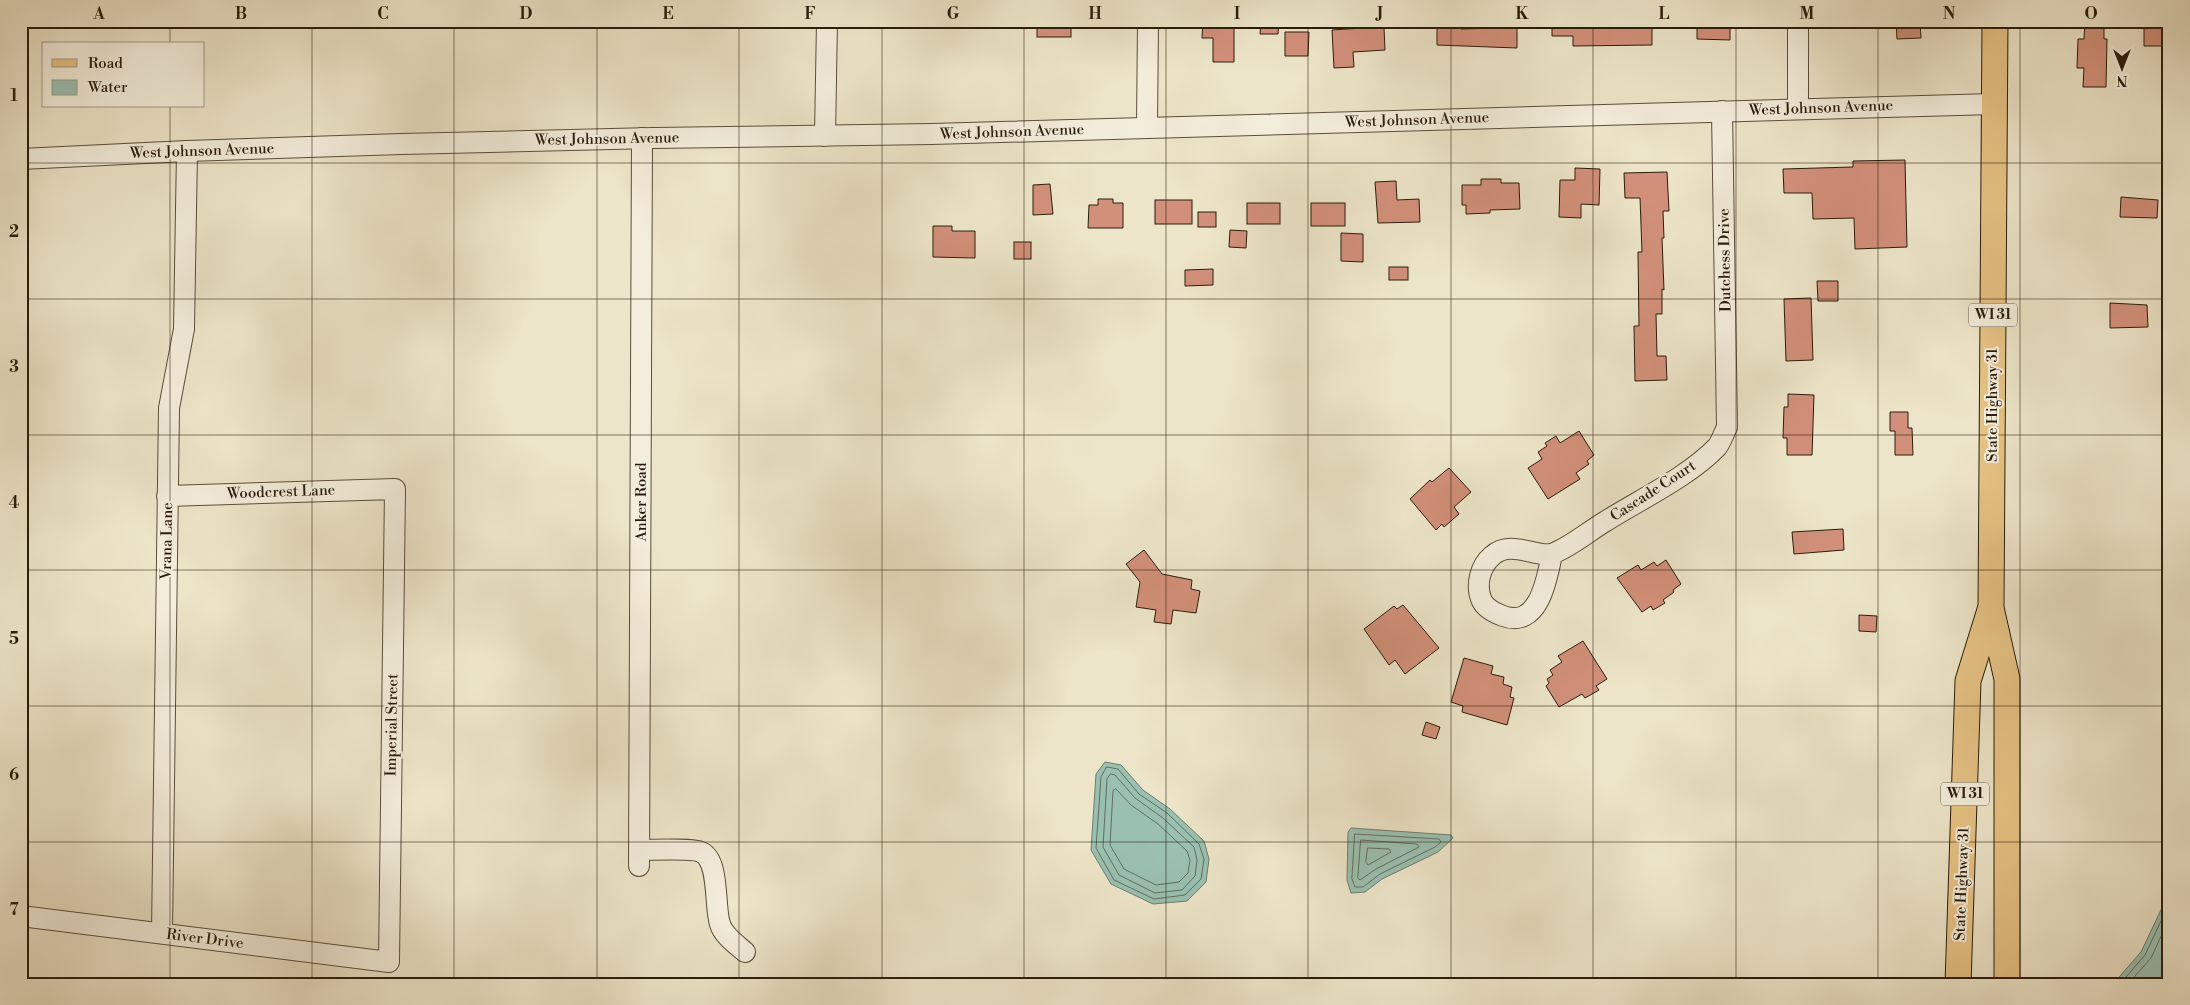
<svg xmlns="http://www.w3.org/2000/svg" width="2190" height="1005" font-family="'Libre Bodoni',serif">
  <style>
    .water { fill: #9ac0b1; stroke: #6d7e6f }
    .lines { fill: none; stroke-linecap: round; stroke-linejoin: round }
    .shore { stroke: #626e5e; stroke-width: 1 }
    .building { fill: #d2907a; stroke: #2a1c0b }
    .minor-casing { stroke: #5b4e3a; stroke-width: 22 }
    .major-casing { stroke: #2a1c0b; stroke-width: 27 }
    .minor { stroke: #f3eedc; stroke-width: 20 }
    .major { stroke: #e6c284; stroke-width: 25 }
    .grid { fill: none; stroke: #2a1c0b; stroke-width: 1; stroke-opacity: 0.55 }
    .labels { text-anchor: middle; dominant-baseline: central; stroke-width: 4; stroke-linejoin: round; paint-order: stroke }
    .shield { fill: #f3eedc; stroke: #665b4a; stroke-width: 1 }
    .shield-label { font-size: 14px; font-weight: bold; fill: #2a1c0b }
    .street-label { font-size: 15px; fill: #2a1c0b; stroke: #f3eedc }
    .neatline { fill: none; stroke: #2a1c0b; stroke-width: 2 }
    .grid-label { font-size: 16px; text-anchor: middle; font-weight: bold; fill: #2a1c0b }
  </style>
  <rect width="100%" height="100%" fill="#ede5c9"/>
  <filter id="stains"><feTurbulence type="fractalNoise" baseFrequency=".004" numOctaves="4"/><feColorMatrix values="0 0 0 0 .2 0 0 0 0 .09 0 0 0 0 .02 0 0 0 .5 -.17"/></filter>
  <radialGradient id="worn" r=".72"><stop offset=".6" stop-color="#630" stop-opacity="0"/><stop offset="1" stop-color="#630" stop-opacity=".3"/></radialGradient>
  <g class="water">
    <path d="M1105,762L1121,765L1143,790L1170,809L1204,841L1209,859L1206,882L1187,901L1153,904L1111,884L1091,850L1096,774Z"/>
    <path d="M1351,828L1451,835L1453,838L1438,852L1382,879L1365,892L1351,893L1347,880L1348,832Z"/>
    <path d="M2169,893V972L2158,984H2113L2141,952Z"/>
  </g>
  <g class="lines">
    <g class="shore">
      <path d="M1107,767L1118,769L1139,794L1167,813L1199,844L1204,859L1201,879L1185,895L1154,899L1114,880L1096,848L1101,777Z"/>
      <path d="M1111,774L1115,775L1135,798L1163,818L1194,847L1197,860L1195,876L1182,890L1155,893L1119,875L1103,847L1107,779Z"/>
      <path d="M1116,789L1131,805L1158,824L1187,851L1190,860L1188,873L1179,882L1156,885L1124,869L1110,845L1113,791Z"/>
      <path d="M1355,834L1439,839L1441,842L1435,847L1380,874L1363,887H1355L1352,879Z"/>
      <path d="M1361,840L1417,844L1419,847L1376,869L1360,880L1358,878Z"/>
      <path d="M1368,848L1389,849L1391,852L1368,865L1366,862Z"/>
      <path d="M2120,984L2145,955L2169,904"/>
      <path d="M2128,984L2151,958L2169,919"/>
    </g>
  </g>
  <g class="building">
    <rect x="1037" y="21" width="34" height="16"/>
    <path d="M1203,21H1234V62H1213V38H1202Z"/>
    <path d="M1261,21H1279L1278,34H1260Z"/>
    <path d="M1362,21H1377V28H1384L1385,50L1353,52L1354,67L1334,68L1332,30L1362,28Z"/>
    <path d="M1501,21H1517V48L1437,45V25H1461V29L1501,28Z"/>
    <path d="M1552,21H1652V45L1573,46V36H1552Z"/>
    <path d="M1697,21H1730V40L1697,39Z"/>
    <path d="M1896,21H1920L1921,38L1897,39Z"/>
    <path d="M2085,21L2104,22V39H2107L2106,87H2083L2084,68H2077L2078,39H2084Z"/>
    <path d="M2144,23L2169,24V46H2144Z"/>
    <path d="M1285,32H1309L1308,56H1285Z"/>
    <path d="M1905,160L1907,247L1855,249L1854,218L1813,219L1812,193H1784L1783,169L1853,167V161Z"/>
    <path d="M1575,168L1600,169L1599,205L1581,204V218L1559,217L1560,180H1575Z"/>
    <path d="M1667,172L1669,211H1663L1664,238H1662L1664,290L1662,289V314H1656L1657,356H1666L1667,380L1635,381L1634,326H1639L1638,252H1642L1640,198H1625L1624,173Z"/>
    <path d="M1481,179H1501V183H1519L1520,209L1490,210V213L1466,214V205H1462V185H1481Z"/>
    <path d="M1396,181L1397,200L1419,199L1420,222L1378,223L1375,182Z"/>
    <path d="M1050,184L1053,214L1033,215V185Z"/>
    <path d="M2121,197L2158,200L2157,218L2120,217Z"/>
    <path d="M1098,199H1113V203H1123V228H1088L1089,205H1098Z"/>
    <rect x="1155" y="200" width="37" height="24"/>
    <rect x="1247" y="203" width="33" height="21"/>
    <rect x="1311" y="203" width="34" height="23"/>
    <rect x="1198" y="212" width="18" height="15"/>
    <path d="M933,226H952V231H975V258L933,257Z"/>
    <path d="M1230,230L1247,231L1246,248L1229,247Z"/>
    <path d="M1341,233L1363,234V262L1341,261Z"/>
    <rect x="1014" y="242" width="17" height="17"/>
    <rect x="1389" y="267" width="19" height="13"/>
    <path d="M1213,269V285L1185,286V270Z"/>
    <path d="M1817,281H1838V301H1818Z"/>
    <path d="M1811,298L1813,360L1786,361L1784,299Z"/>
    <path d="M2110,303L2147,305L2148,327L2110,328Z"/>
    <path d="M1788,394L1814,395L1812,455H1787V438H1783L1784,407H1788Z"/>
    <path d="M1890,412H1908V428H1912L1913,455H1895V431H1890Z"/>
    <path d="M1579,431L1594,455L1587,461L1589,464L1576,473L1580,479L1548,499L1528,468L1542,459L1538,452L1547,446L1545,443L1556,436L1560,443Z"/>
    <path d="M1449,468L1471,492L1454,507L1459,514L1444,527L1442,524L1436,530L1410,499L1430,480L1432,482Z"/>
    <path d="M1843,529L1844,550L1794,554L1792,532Z"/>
    <path d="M1144,550L1162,574L1192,580L1191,589L1200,591L1196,613L1173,610L1171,624L1154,622L1156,610L1136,607L1140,582L1126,564Z"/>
    <path d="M1666,560L1681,584L1673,590L1674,592L1663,600L1665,603L1653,610L1651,606L1642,612L1617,578L1638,565L1641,570L1654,562L1657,566Z"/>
    <path d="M1403,605L1439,648L1405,674L1395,660L1389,665L1364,629L1394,606L1397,609Z"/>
    <path d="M1859,615L1877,616L1876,632L1859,631Z"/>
    <path d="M1583,641L1607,679L1596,686L1599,690L1585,698L1582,694L1559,707L1546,686L1549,683L1547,679L1553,675L1550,670L1562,662L1558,656Z"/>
    <path d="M1464,658L1493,666L1491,674L1504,677L1503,684L1512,687L1510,697L1514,698L1507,725L1462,712L1463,706L1451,702Z"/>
    <path d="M1426,722L1440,727L1436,739L1422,735Z"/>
  </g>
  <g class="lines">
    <g class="minor-casing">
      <g id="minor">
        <path d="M1798,21V108"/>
        <path d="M1147,127L1148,21"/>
        <path d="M825,136L827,21"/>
        <path d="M21,159L187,151L402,144L653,138L932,134L1994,104"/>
        <path d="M1552,554C1547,579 1539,629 1503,616C1495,613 1486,609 1482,601C1475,586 1480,566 1492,556C1511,538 1539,560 1554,553C1572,546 1589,531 1606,521C1641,499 1688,477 1717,447C1721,442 1724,433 1727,427L1722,111"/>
        <path d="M640,850C652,850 692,848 701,852C720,860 714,906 720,924C723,935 737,945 745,952"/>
        <path d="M639,866L642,138"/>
        <path d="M21,916L389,962L395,489L167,496"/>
        <path d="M162,933L169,408L184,329L187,151"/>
      </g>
    </g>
    <g class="major-casing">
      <g id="major">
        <path d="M1995,21L1991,608L2007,679V984"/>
        <path d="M1958,984L1968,681L1990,610"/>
      </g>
    </g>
    <use href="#minor" class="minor"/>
    <use href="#major" class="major"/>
  </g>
  <path class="grid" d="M170,21V44M312,21V984M454,21V984M597,21V984M739,21V984M882,21V984M1024,21V984M1166,21V984M1308,21V984M1451,21V984M1593,21V984M1736,21V984M1878,21V984M2020,21V984M170,106V984M21,163H2169M21,299H2169M21,435H2169M21,570H2169M21,706H2169M21,842H2169"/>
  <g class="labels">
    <g class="shield">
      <rect x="1969" y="303.5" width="48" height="23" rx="4"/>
      <rect x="1941" y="782.5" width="48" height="23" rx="4"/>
    </g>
    <g class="shield-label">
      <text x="1993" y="315">WI 31</text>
      <text x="1965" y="794">WI 31</text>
    </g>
    <g class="street-label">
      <text transform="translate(1821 108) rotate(-2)">West Johnson Avenue</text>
      <text transform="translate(1417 120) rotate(-2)">West Johnson Avenue</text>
      <text transform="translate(1012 132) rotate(-2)">West Johnson Avenue</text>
      <text transform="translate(607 139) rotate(-1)">West Johnson Avenue</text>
      <text transform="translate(202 151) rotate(-2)">West Johnson Avenue</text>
      <text transform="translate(1725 260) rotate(-91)">Dutchess Drive</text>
      <text transform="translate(1992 405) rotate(-90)">State Highway 31</text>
      <text transform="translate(1653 491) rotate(-33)">Cascade Court</text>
      <text transform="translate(281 492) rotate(-2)">Woodcrest Lane</text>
      <text transform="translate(641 502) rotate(-90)">Anker Road</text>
      <text transform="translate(167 541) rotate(-89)">Vrana Lane</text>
      <text transform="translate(392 725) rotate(-89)">Imperial Street</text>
      <text transform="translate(1962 884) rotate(-88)">State Highway 31</text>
      <text transform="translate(205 939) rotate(7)">River Drive</text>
    </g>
  </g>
  <rect width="2190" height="1005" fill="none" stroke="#ede5c9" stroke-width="55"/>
  <rect x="42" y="42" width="162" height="65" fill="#f3eedc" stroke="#a39a88"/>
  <rect x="52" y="59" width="25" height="8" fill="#e6c284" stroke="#a39a88"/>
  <text x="88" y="68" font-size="15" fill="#2a1c0b">Road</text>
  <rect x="52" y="80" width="25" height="15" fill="#9ac0b1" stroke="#a39a88"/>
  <text x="88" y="92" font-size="15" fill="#2a1c0b">Water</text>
  <g transform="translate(2122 68) rotate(180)" stroke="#f3eedc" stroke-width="4" paint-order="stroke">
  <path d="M0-4L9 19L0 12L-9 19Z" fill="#2a1c0b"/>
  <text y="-8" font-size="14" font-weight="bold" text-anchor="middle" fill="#2a1c0b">N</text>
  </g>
  <rect x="28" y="28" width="2134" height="950" class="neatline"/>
  <g class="grid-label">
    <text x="99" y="19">A</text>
    <text x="241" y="19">B</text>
    <text x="383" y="19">C</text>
    <text x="526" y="19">D</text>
    <text x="668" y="19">E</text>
    <text x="810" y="19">F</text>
    <text x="953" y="19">G</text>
    <text x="1095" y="19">H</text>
    <text x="1237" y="19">I</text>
    <text x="1380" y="19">J</text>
    <text x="1522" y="19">K</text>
    <text x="1664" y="19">L</text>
    <text x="1807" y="19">M</text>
    <text x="1949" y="19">N</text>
    <text x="2091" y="19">O</text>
    <text x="14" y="101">1</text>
    <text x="14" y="237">2</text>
    <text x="14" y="372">3</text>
    <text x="14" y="508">4</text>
    <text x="14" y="644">5</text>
    <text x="14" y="780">6</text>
    <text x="14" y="915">7</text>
  </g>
  <rect width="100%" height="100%" filter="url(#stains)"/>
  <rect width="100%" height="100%" fill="url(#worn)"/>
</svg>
